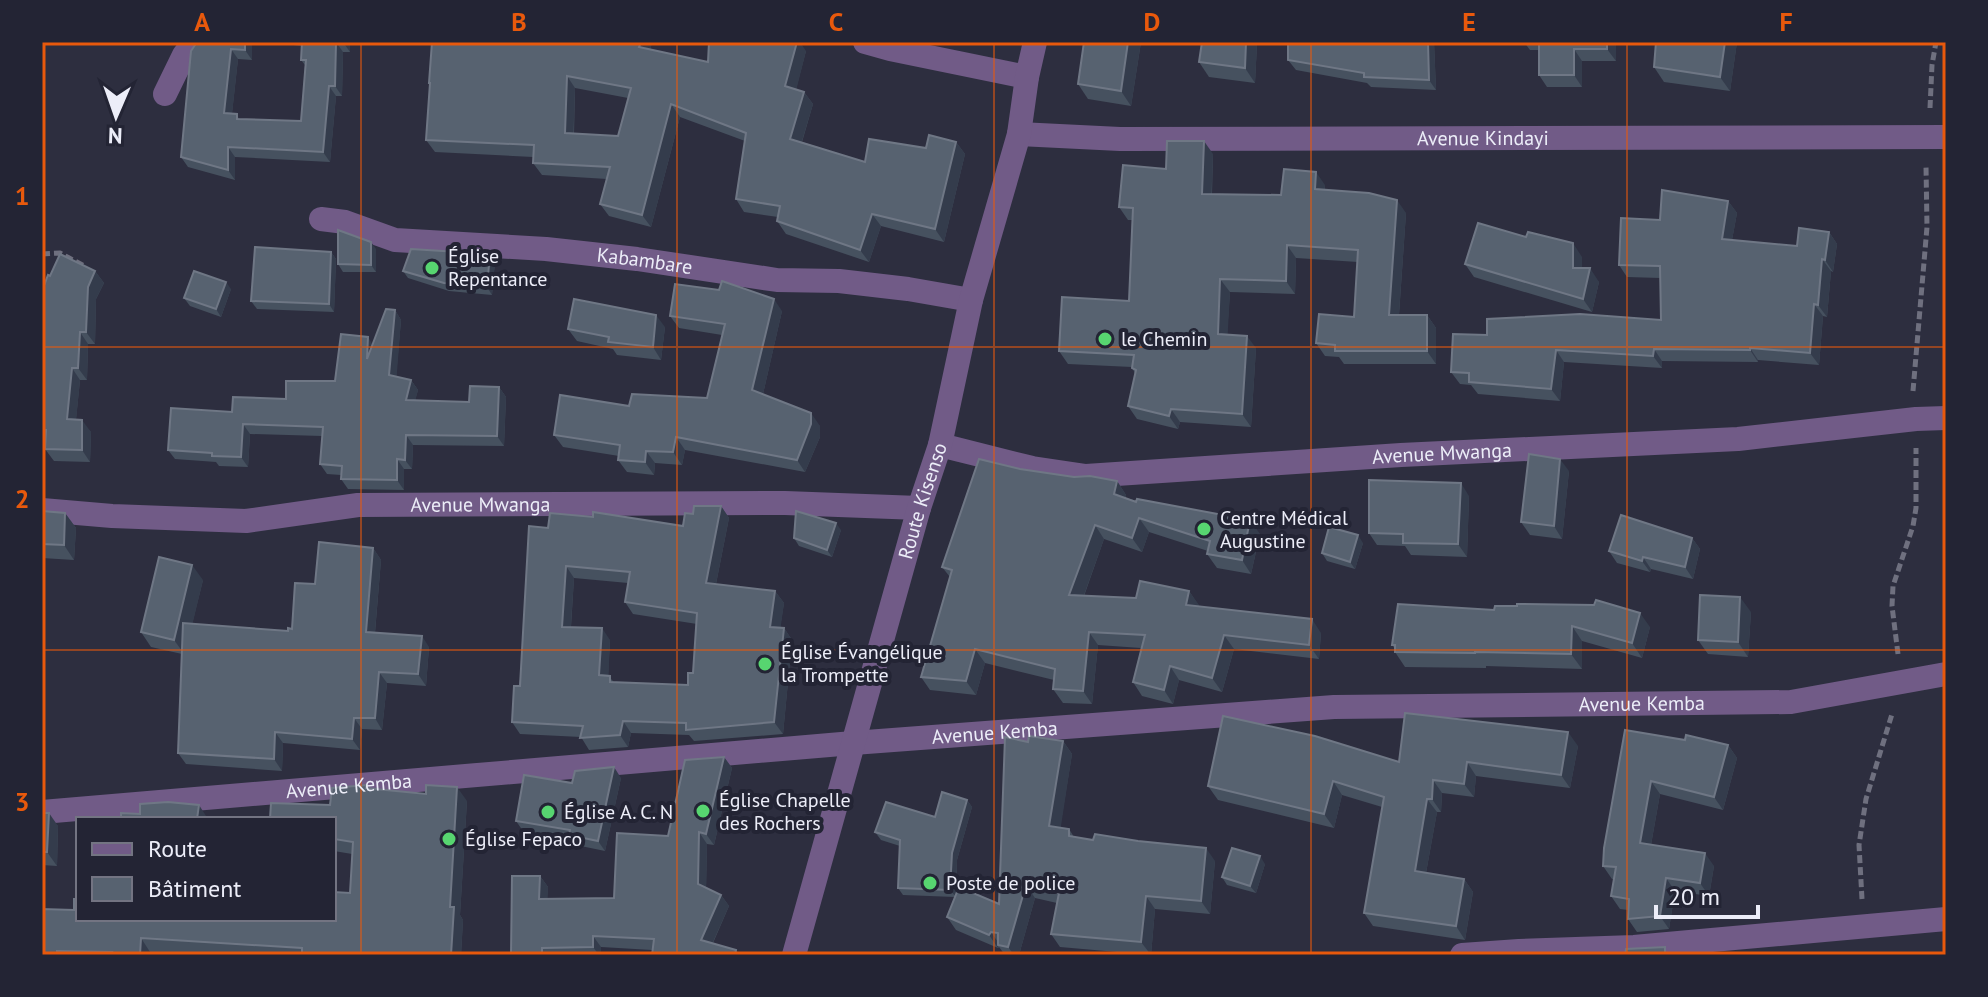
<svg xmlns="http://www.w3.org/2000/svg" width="1988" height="997" font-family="'PT Sans',sans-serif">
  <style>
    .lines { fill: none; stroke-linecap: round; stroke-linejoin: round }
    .path { stroke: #6f707f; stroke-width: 5; stroke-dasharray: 8 4; stroke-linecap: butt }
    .street { stroke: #715b87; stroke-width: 24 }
    .wall { fill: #46515f; fill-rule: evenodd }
    .shaded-wall { fill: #343c4c }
    .building { fill: #576270; stroke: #6f7785; stroke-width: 2; fill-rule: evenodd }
    .grid { fill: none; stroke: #e8590c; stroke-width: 2; stroke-opacity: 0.55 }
    .poi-dot { fill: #57d570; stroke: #232434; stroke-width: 3 }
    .labels { text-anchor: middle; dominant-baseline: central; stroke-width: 8; stroke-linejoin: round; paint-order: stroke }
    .street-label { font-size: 20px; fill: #ecedf8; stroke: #232434 }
    .poi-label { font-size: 20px; fill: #ecedf8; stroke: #232434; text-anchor: start }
    .neatline { fill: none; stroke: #e8590c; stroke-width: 3 }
    .grid-label { font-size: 26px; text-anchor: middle; font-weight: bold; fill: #e8590c }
  </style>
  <rect width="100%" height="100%" fill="#2d2e3f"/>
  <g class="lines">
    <g class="path">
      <path d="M1930,108L1932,65L1936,42"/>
      <path d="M42,254L60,253L86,267"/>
      <path d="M1913,391L1927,227L1926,166"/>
      <path d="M1898,654L1892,606L1893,586L1913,526L1916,508V448"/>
      <path d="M1862,899L1859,845L1866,799L1892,714"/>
    </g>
    <g class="street">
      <path d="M865,42L890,49L1027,77"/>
      <path d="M165,94L184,55L194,42"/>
      <path id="s1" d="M1019,134L1120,139L1946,137"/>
      <path id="s2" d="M321,219L345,222L395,240L546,249L637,259L777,280L839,281L908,289L971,300"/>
      <path id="s3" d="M940,445L1032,468L1086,476L1401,455L1738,439L1916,419L1946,418"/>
      <path id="s4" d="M42,510L112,516L246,521L358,505L785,503L919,508"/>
      <path id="s5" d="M42,812L853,743L1334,707L1791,702L1946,674"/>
      <path id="s6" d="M794,955L919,508L940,445L971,300L1019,134L1027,77L1035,42"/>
      <path d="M1462,955L1519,951L1634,947L1946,919"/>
    </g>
  </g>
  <g class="wall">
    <path d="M252,42V60L238,59L232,113L240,119L301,121L305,65L301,60L302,46L267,42H350V52H343L342,96H336L330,162L235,157V180L188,167L181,157L191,51Z"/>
    <path d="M432,42H652L650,50L708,62L806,51L796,89L804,92L813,104L802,142L865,162L956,142L965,154L944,242L881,226L869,262L786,234L777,221L778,217L744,212L736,199L745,141L680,117L651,227L609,216L600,204L607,179L542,175L533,163V157L435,152L426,140L430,85L429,83ZM575,88L628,98L618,136L574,134Z"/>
    <path d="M1141,42L1131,106L1088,99L1078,84Z"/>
    <path d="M1288,42H1434L1436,90L1371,87L1367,83L1296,70L1288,60Z"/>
    <path d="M1524,42H1616V61H1582V87H1547L1539,75V50H1530Z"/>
    <path d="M1656,42H1737L1730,91L1664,82L1654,67Z"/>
    <path d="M1257,44L1255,83L1209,77L1199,62Z"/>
    <path d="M1213,154L1212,194L1281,195L1325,185V190L1406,213L1399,315H1427L1436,328V364H1344L1339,357L1325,356L1316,343L1354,317L1358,262L1296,258L1295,294L1230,292L1227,334L1256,348L1251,427L1180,422L1178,429L1137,419L1128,406L1135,374L1132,367L1068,364L1059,351L1129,301L1132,220H1128L1119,207L1166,169Z"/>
    <path d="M1728,201L1737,213L1732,240L1797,246L1829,232L1837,244L1833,272L1831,271L1827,317L1823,316L1819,365L1758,360V362L1662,361V368L1564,362L1560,401L1478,394L1471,385L1460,384L1451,372L1487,335L1661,320L1660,278L1627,277L1619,265L1660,220Z"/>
    <path d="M376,249V272H343L338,264Z"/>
    <path d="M331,252L336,259L334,312L257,309L251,301Z"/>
    <path d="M490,254L495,261L492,295L449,291L408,278L403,271Z"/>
    <path d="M1582,257V268L1599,282L1592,312L1474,277L1465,264Z"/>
    <path d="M95,271L104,283L96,299L95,344H88L87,380H80L76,419L91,432L90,462L54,461L45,449V442H42V291L50,276Z"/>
    <path d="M231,289L221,317L190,306L184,298Z"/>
    <path d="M395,310L401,320L396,377L411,380L418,390L415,400L469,402L499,387L506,397L504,446L413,445L412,469H404V490L348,489L341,479V475L327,474L320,464L322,436L250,434L248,467L219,466L216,462L175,459L168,450L232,412L286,399L335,381L373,344Z"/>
    <path d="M782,311L763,394L820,426V437L805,472L685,450L682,465L655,463L654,475L627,472L618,460L619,456L563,447L554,435L629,406L707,398L722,335L679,328L670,316Z"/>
    <path d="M665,327L661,360L617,355L613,349L577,341L568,329Z"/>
    <path d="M1020,469L1074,477L1117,481L1126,495V498L1260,534L1251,574L1217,568L1207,554L1208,551L1149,532L1142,552L1104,539L1084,596L1136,598L1189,591L1199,606L1321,633L1319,659L1234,649L1222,692L1179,680L1173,704L1142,696L1133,682L1141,648L1098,645L1092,704L1063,703L1053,689L1054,680L985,663L976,695L930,690L921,677L950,577L942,567Z"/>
    <path d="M1569,471L1562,539L1530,535L1521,522Z"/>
    <path d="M1469,496L1467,557L1411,555L1405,546L1377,545L1369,533Z"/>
    <path d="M721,506L729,518L716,584L775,591L784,603L780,628H784L792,640L783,734L694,741L689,735L631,733L628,747L589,750L581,737L520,734L512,722L548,528L683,526L693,514ZM574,578L628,583L625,602L633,614L697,624L693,673L688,685L614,682L608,676L610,640L571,627Z"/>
    <path d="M42,511L65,513L76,528L74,560L42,558Z"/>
    <path d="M841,530L832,557L799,546L794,538Z"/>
    <path d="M1692,538L1700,549L1693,579L1651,569L1650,572L1617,563L1609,551Z"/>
    <path d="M1363,543L1355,569L1327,561L1322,553Z"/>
    <path d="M373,548L381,560L375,633L429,647L426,686L387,683L382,730L362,729L360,750L283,743L282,771L186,764L178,753L182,654L151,647L141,632L203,580L192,624L288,631L292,629L315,584Z"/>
    <path d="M1398,604L1650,627L1642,658L1582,641V669L1486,666V668L1405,667L1395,652V649L1392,645Z"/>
    <path d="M1751,612L1748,657L1708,654L1698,640Z"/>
    <path d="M1625,730L1685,740L1728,745L1737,758L1723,810L1660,794L1651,845L1714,866L1709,896L1675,891L1669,929L1637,932L1628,919V910L1620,909L1611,896L1614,879H1612L1603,866Z"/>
    <path d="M1063,741L1072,754L1060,828L1069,829L1074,837L1215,861L1210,914L1155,909L1151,955L1060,947L1051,934L1057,903L1035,898L1019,955H1005L999,947L998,948L956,930L947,917L955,897L903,895L898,888L900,846L881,840L875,832L935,817L967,800L972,807L957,860L956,896L999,904L1028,742Z"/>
    <path d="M1578,746L1570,788L1476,776L1474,797L1442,793L1441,812H1437L1426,873L1464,879L1473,892L1465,940L1373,926L1364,913L1382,807L1342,795L1334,828L1218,800L1208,786L1399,762Z"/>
    <path d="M724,757L732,768L714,845L707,844L706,888L721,895L729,906L713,943L736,950L740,955H652V950L601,947V955H511L540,876L548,887L547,899L614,898L668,836Z"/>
    <path d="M621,778L605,851L576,845L572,839L523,831L516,821L572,783Z"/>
    <path d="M366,785L368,789L467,801L460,915L463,920L461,955H202L150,952V955H42L74,910L334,919L350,893L352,854L334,851V819L330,805Z"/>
    <path d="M42,813L58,826L57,866L42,865Z"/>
    <path d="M1265,864L1256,893L1227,885L1222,877Z"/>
  </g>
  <g class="shaded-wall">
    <path d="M245,42H252V60L245,50Z"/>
    <path d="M336,42L343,52L342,96L335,86Z"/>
    <path d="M343,42H350V52Z"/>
    <path d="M641,42H652L648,60L639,47Z"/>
    <path d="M797,42H800L806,51L794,99L785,86Z"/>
    <path d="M1128,42H1141L1131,106L1121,91Z"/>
    <path d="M1246,42H1255L1257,44L1255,83L1245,68Z"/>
    <path d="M1428,42H1434L1436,90L1429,80Z"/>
    <path d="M1607,42H1616V61L1607,49Z"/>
    <path d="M1725,42H1737L1730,91L1720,77Z"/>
    <path d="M231,49L238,59L231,123L224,113Z"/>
    <path d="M1574,49L1582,61V87L1574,75Z"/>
    <path d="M567,76L575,88L573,146L565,133Z"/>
    <path d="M329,86L336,96L330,162L323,152Z"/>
    <path d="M804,92L813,104L799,151L790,139Z"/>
    <path d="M671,104L680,117L651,227L642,215Z"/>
    <path d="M1204,141L1213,154L1211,207L1202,194Z"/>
    <path d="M956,142L965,154L944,242L935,229Z"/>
    <path d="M228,147L235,157V180L228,170Z"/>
    <path d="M1316,172L1325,185L1324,202L1315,189Z"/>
    <path d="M1397,200L1406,213L1398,328L1389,315Z"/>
    <path d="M1728,201L1737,213L1730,251L1722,239Z"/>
    <path d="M872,214L881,226L869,262L860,250Z"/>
    <path d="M1829,232L1837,244L1833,272L1825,260Z"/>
    <path d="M371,242L376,249V272L371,265Z"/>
    <path d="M1573,243L1582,257V281L1573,268Z"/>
    <path d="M1287,245L1296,258L1295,294L1286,281Z"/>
    <path d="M331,252L336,259L334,312L329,304Z"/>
    <path d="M490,254L495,261L492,295L487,287Z"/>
    <path d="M1822,259L1831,271L1827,317L1818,305Z"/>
    <path d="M1590,268L1599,282L1592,312L1583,299Z"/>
    <path d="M95,271L104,283L96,299L95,344L86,332L88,287Z"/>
    <path d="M1220,279L1230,292L1227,346L1218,334Z"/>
    <path d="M226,282L231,289L221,317L216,309Z"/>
    <path d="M774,299L782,311L761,403L752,390Z"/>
    <path d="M1814,304L1823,316L1819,365L1810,353Z"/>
    <path d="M395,310L401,320L396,385L389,375Z"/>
    <path d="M656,315L665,327L661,360L653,347Z"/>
    <path d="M1427,315L1436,328V364L1427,351Z"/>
    <path d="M80,332L88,344L87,380L78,368Z"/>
    <path d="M1247,336L1256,348L1251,427L1242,414Z"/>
    <path d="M368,337L374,347L367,359Z"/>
    <path d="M1750,348L1758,360V362L1750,350Z"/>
    <path d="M1654,349L1662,361V368L1653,356Z"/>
    <path d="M1556,350L1564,362L1560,401L1551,389Z"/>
    <path d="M72,368L80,380L75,431L67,419Z"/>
    <path d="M411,380L418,390L413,410L406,400Z"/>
    <path d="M499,387L506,397L504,446L497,436Z"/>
    <path d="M1171,409L1180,422L1178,429L1169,416Z"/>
    <path d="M811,413L820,426V437L805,472L797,460Z"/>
    <path d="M82,420L91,432L90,462L82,450Z"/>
    <path d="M243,424L250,434L248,467L241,457Z"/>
    <path d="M406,435L413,445L412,469L405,460Z"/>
    <path d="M676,437L685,450L682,465L673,452Z"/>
    <path d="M646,451L655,463L654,475L645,462Z"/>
    <path d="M397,459L404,469V490L397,480Z"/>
    <path d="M1560,459L1569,471L1562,539L1554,526Z"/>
    <path d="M1117,481L1126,495L1124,508L1114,494Z"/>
    <path d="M1461,483L1469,496L1467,557L1458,544Z"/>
    <path d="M721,506L729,518L714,594L706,583Z"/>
    <path d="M65,513L76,528L74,560L64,545Z"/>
    <path d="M1139,518L1149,532L1142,552L1132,538Z"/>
    <path d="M1250,520L1260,534L1251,574L1242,560Z"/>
    <path d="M836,523L841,530L832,557L827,550Z"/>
    <path d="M1095,525L1104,539L1079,609L1069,595Z"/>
    <path d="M1358,535L1363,543L1355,569L1350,562Z"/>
    <path d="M1692,538L1700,549L1693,579L1685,567Z"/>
    <path d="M373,548L381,560L374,643L366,632Z"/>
    <path d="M1643,557L1651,569L1650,572L1642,561Z"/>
    <path d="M192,565L203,580L185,655L174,640Z"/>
    <path d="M566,566L574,578L570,639L562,627Z"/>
    <path d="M775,591L784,603L779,639L770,627Z"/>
    <path d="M1189,591L1199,605L1196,618L1186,605Z"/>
    <path d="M1740,597L1751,612L1748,657L1738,642Z"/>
    <path d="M1640,613L1650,627L1642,658L1632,643Z"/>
    <path d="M1312,619L1321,633L1319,659L1309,645Z"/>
    <path d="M1572,626L1582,641V669L1571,654Z"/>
    <path d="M602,628L610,640L608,687L599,675Z"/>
    <path d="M784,628L792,640L783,734L774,722Z"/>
    <path d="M1089,632L1098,645L1092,704L1083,691Z"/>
    <path d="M1224,635L1234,649L1222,692L1212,678Z"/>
    <path d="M422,636L429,647L426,686L418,674Z"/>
    <path d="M975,649L985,663L976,695L966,681Z"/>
    <path d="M1170,666L1179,680L1173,704L1164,690Z"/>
    <path d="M379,672L387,683L382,730L375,718Z"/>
    <path d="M354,718L362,729L360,750L352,739Z"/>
    <path d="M623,721L631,733L628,747L620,735Z"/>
    <path d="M275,732L283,743L282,771L274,759Z"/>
    <path d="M1568,732L1578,746L1570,788L1561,775Z"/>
    <path d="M1063,741L1072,754L1059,839L1049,826Z"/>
    <path d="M1728,745L1737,758L1723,810L1714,797Z"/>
    <path d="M724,757L732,768L714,845L706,834Z"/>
    <path d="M1467,762L1476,776L1474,797L1464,784Z"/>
    <path d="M614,767L621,778L605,851L598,841Z"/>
    <path d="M1433,780L1442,793L1441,812L1432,799Z"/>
    <path d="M1333,781L1342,795L1334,828L1324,814Z"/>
    <path d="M1651,781L1660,794L1649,856L1640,843Z"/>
    <path d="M457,787L467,801L460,915L463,920L461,955H451L450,907Z"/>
    <path d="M1427,799L1437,812L1424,884L1415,871Z"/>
    <path d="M967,800L972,807L957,860L956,897L950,890L952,853Z"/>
    <path d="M199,805L208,819H197Z"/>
    <path d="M49,813L58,826L57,866L47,852Z"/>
    <path d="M699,832L707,844L706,896L698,884Z"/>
    <path d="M1206,848L1215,861L1210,914L1201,901Z"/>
    <path d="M1705,853L1714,866L1709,896L1700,883Z"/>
    <path d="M1260,856L1265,864L1256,893L1250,886Z"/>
    <path d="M540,876L548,887L547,910L539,899Z"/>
    <path d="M1666,878L1675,891L1669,929L1660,916Z"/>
    <path d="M1464,879L1473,892L1465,940L1456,926Z"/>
    <path d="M1026,885L1035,898L1019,955H1014L1008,947Z"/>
    <path d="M721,895L729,906L709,951L701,940Z"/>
    <path d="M1146,896L1155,909L1151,955L1141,942Z"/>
    <path d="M991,932L1000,945H998V948L989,935Z"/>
    <path d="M593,936L601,947V955H599L593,947Z"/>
    <path d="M141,938L150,952V955H140Z"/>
  </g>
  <g class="building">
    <path d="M197,42H245V50L231,49L224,113L237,114V119L301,121L306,60H301L302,42H336L335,86H329L323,152L228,147V170L181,157L191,51Z"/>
    <path d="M432,42H641L639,47L708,62L709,42H797L785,86L804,92L790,139L865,162L869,139L926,148L929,135L956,142L935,229L872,214L860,250L777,221L780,206L736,199L746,133L671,104L642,215L600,204L610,167L533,163L534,145L426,140L430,83H429ZM567,76L631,88L618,136L565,133Z"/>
    <path d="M1084,42H1128L1121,91L1078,84Z"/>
    <path d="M1202,42H1246L1245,68L1199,62Z"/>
    <path d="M1288,42H1428L1429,80L1364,77V73L1288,60Z"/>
    <path d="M1539,42H1607V49H1574V75H1539Z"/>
    <path d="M1656,42H1725L1720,77L1654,67Z"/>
    <path d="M1167,141H1204L1202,194L1281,195L1284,169L1316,172L1315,189L1369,193L1397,200L1389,315H1427V351H1335V345L1316,343L1319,314L1354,317L1358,250L1287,245L1286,281L1220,279L1218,334L1247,336L1242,414L1171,409L1169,416L1128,406L1136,370L1132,368L1134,355L1059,351L1062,297L1129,301L1133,208L1119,207L1123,165L1166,169Z"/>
    <path d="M1662,190L1728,201L1722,239L1797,246L1799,228L1829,232L1825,260L1822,259L1818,305L1814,304L1810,353L1750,348V350L1654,349L1653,356L1556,350L1551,389L1469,382V373L1451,372L1453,334L1487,335V319L1580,314L1661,320L1660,266L1619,265L1621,218L1660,220Z"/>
    <path d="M1478,223L1526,237L1528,232L1573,243V268H1590L1583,299L1465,264Z"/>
    <path d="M338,230L371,242V265L338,264Z"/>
    <path d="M255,247L331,252L329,304L251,301Z"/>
    <path d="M411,249L490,254L487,287L444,283L403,271Z"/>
    <path d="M60,254L95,271L88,287L86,332H80L78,368H72L67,419L82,420V450L45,449L46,430H42V291L48,275L50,276Z"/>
    <path d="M194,271L226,282L216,309L184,298Z"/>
    <path d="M722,281L774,299L752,390L811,413V424L797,460L676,437L673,452L646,451L645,462L618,460L620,445L554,435L560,395L629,406L632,394L707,398L725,324L670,316L675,284L719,290Z"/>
    <path d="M574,299L656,315L653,347L608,342L609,337L568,329Z"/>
    <path d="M386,309L395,310L389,375L411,380L406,400L469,402L470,386L499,387L497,436L406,435L405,460L397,459V480L341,479L342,466L320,464L323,427L243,424L241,457L212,456V453L168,450L171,408L232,412L233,397L286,399V381H335L341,334L368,337L367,359Z"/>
    <path d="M1529,454L1560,459L1554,526L1521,522Z"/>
    <path d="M979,459L1020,469L1074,477L1090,476L1117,481L1114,494L1136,502L1137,499L1250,520L1242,560L1207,554L1210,541L1139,518L1132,538L1095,525L1069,595L1136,598L1140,581L1189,591L1186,605L1312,619L1309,645L1224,635L1212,678L1170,666L1164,690L1133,682L1145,635L1089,632L1083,691L1053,689L1055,669L975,649L966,681L921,677L952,570L942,567Z"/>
    <path d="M1369,480L1461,483L1458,544L1403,543V534L1369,533Z"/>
    <path d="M694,506H721L706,583L775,591L770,627L784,628L774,722L686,730V723L623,721L620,735L580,738L583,726L512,722L514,686H520L529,526L548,528L550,513L593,517V512L683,526L685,513L693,514ZM566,566L630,572L625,602L697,613L693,673H688V685L610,682V676L599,675L602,628L562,627Z"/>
    <path d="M42,511L65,513L64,545L42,544Z"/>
    <path d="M796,511L836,523L827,550L794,538Z"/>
    <path d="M1621,515L1692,538L1685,567L1643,557L1642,561L1609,551Z"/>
    <path d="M1329,527L1358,535L1350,562L1322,553Z"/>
    <path d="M319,542L373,548L366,632L422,636L418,674L379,672L375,718H354L352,739L275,732L274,759L178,753L183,623L288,631V628L292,629L295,583L315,584Z"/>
    <path d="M159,557L192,565L174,640L141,632Z"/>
    <path d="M1700,595L1740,597L1738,642L1698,640Z"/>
    <path d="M1596,600L1640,613L1632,643L1572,626L1571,654L1475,652V653L1395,652V645H1392L1398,604L1494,610L1495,606H1517V604L1594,605Z"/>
    <path d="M1405,713L1568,732L1561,775L1467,762L1464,784L1433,780L1432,799H1427L1415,871L1464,879L1456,926L1364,913L1384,797L1333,781L1324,814L1208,786L1223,716L1315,736L1399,762Z"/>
    <path d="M1625,730L1685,740L1686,735L1728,745L1714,797L1651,781L1640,843L1705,853L1700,883L1666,878L1660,916L1628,919L1629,899L1611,896L1616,867L1603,866L1604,848Z"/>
    <path d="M1029,736L1063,741L1049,826L1069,829V836L1093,840L1095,834L1138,841L1206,848L1201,901L1146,896L1141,942L1051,934L1059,893L1026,885L1008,947L998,945V933L991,932L989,935L947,917L959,887L999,904L1005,737L1028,742Z"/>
    <path d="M724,757L706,834L699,832L698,884L721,895L701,940L736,950L735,955H652L654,939L593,936V947L542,948V955H511L512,876H540L539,899L614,898L617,833L668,836L685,760Z"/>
    <path d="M614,767L598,841L569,835L570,830L516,821L524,775L572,783L575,771Z"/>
    <path d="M366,785V788L426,794V785L457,787L450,907H454L451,955H302V948L141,938L140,955L111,954L112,952L57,951V955H42V909L74,910V899H78V919H334V892L350,893L353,842L334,839V819H270L271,803L330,805L332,788Z"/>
    <path d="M942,792L967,800L952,853L950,890L898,888L900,840L875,832L886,802L935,817Z"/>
    <path d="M168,802L199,805L197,819H121V813L140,814V804Z"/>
    <path d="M42,813H49L47,852H42Z"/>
    <path d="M1232,848L1260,856L1250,886L1222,877Z"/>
    <path d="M1665,947V955H1625L1626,949Z"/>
  </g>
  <path class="grid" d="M361,42V955M677,42V955M994,42V955M1311,42V955M1627,42V955M42,347H1946M42,650H1946"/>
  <g class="poi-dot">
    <circle cx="432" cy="268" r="8"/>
    <circle cx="1105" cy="339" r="8"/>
    <circle cx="1204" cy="529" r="8"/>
    <circle cx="765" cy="664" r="8"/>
    <circle cx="703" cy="811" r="8"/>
    <circle cx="548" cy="812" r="8"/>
    <circle cx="449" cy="839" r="8"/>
    <circle cx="930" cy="883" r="8"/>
  </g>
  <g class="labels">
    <g class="street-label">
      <text stroke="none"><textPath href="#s1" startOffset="464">Avenue Kindayi</textPath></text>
      <text stroke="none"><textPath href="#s2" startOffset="328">Kabambare</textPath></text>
      <text stroke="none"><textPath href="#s3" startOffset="506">Avenue Mwanga</textPath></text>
      <text stroke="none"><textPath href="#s6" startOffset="472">Route Kisenso</textPath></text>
      <text stroke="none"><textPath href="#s4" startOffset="440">Avenue Mwanga</textPath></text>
      <text stroke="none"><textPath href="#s5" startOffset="1604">Avenue Kemba</textPath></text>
      <text stroke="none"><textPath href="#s5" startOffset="956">Avenue Kemba</textPath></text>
      <text stroke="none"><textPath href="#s5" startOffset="308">Avenue Kemba</textPath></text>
    </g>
    <g class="poi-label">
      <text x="448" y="256">Église<tspan x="448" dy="23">Repentance</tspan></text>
      <text x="1121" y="339">le Chemin</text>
      <text x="1220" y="518">Centre Médical<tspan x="1220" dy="23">Augustine</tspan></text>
      <text x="781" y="652">Église Évangélique<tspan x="781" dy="23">la Trompette</tspan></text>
      <text x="719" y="800">Église Chapelle<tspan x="719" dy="23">des Rochers</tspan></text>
      <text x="564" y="812">Église A. C. N</text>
      <text x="465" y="839">Église Fepaco</text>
      <text x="946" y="883">Poste de police</text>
    </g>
  </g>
  <rect width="1988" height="997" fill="none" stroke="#232434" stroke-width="88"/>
  <rect x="76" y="817" width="260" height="104" fill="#232434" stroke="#737482" stroke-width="2"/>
  <rect x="92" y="843" width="40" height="12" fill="#715b87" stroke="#737482" stroke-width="2"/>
  <text x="148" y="857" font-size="24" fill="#ecedf8">Route</text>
  <rect x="92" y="877" width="40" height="24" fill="#576270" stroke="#737482" stroke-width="2"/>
  <text x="148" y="897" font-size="24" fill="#ecedf8">Bâtiment</text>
  <g transform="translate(116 116) rotate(182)" stroke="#232434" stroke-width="6" paint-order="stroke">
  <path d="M0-6L14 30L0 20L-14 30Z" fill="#ecedf8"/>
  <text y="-12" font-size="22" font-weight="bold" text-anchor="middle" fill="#ecedf8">N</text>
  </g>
  <path d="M1656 905v12h102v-12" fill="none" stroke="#ecedf8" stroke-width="4"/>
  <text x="1668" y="905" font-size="24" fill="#ecedf8" stroke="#232434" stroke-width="6" paint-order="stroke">20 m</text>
  <rect x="44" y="44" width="1900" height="909" class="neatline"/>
  <g class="grid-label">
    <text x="202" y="31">A</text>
    <text x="519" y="31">B</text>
    <text x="836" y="31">C</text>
    <text x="1152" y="31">D</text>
    <text x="1469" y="31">E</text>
    <text x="1786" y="31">F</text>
    <text x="22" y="205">1</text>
    <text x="22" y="508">2</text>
    <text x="22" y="811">3</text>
  </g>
</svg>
